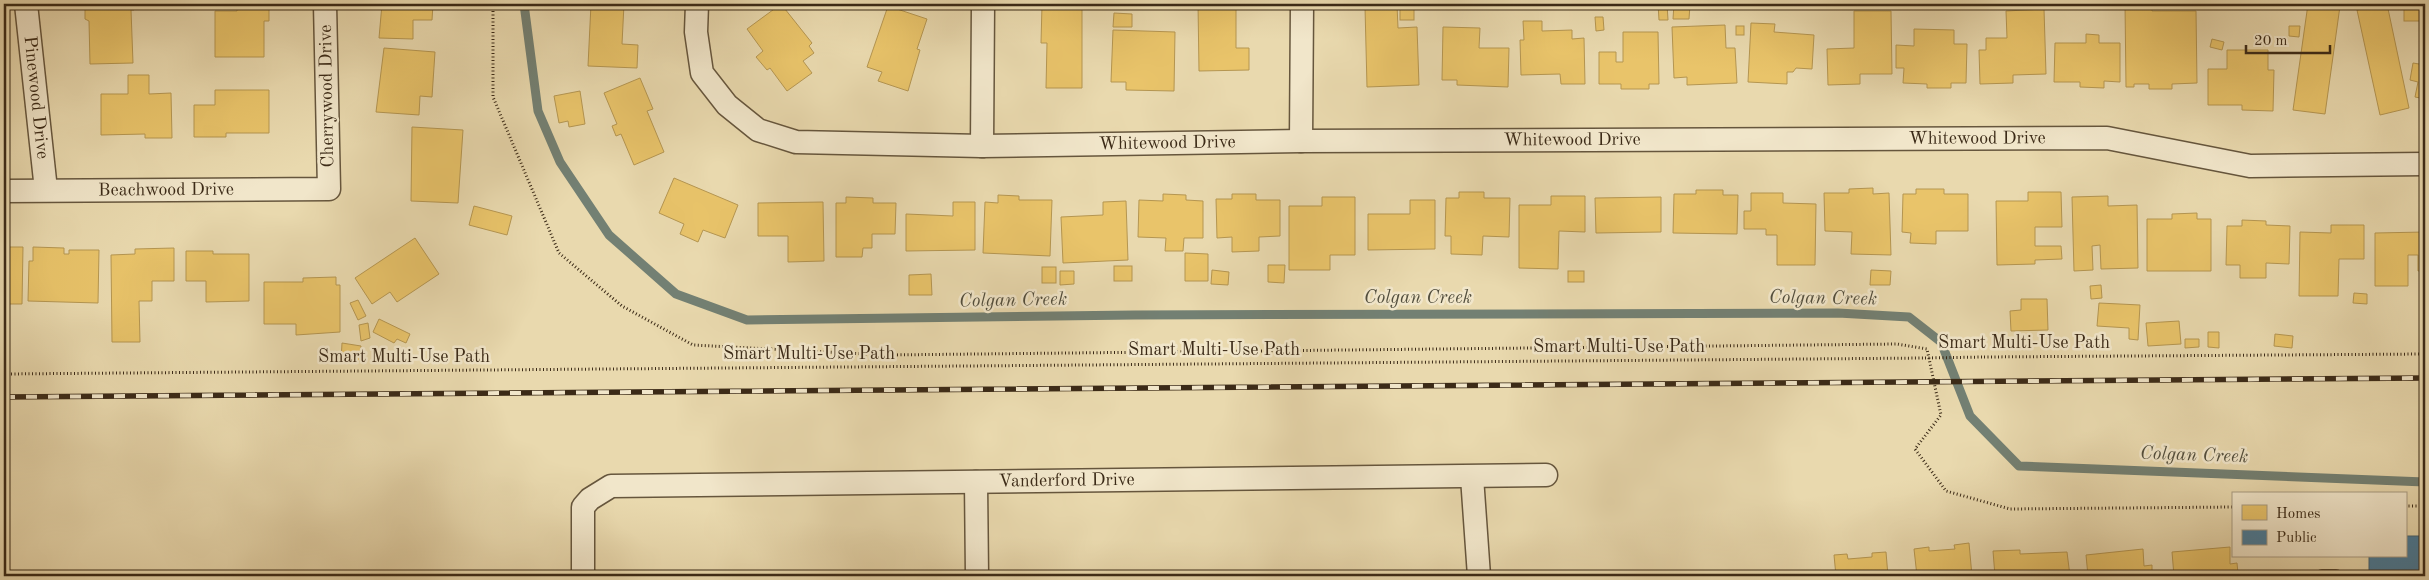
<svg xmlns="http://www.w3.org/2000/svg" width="2429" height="580" font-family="'Old Standard TT',serif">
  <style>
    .homes { fill: #e9c46a; stroke: #b59651 }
    .public { fill: #457b9d; stroke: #426375 }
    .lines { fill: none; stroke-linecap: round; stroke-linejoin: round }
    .stream { stroke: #738073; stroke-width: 9 }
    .service-casing { stroke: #66563d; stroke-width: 14 }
    .minor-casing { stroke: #66563d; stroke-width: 25 }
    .path { stroke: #3b2a17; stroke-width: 3; stroke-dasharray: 1 2.5; stroke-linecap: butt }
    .service { stroke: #f1e6ca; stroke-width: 11 }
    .minor { stroke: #f1e6ca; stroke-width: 22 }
    .rail-casing { stroke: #3b2a17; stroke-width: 5.5 }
    .rail { stroke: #f1e6ca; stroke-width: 4; stroke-dasharray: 11; stroke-linecap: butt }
    .path-bridge { stroke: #3b2a17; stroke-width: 3; stroke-dasharray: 1 2.5; stroke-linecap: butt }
    .labels { text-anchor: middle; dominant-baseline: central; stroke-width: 5; stroke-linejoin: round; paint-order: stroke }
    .street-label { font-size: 18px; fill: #3b2a17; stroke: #f1e6ca }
    .water-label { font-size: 19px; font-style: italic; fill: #524e3d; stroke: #f1e6ca }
  </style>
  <rect width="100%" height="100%" fill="#e9d9ae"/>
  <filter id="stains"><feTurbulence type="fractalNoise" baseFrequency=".004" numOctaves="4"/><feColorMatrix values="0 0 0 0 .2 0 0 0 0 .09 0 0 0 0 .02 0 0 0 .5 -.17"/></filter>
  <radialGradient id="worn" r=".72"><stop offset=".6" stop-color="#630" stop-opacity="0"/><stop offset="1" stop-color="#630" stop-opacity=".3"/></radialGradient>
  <g class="homes">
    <path d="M85,4H134V10H131L133,63L90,64L89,21L85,19Z"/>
    <path d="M237,4H269V21H264V57H215V11H237Z"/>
    <path d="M382,4H433L432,20H413V39L379,38Z"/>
    <path d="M591,4H624L622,44L638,45L637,68L588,66Z"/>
    <path d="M781,4L812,43L809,46L814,53L803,61L812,73L787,91L770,68L767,70L756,57L763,51L747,29Z"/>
    <path d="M1198,4H1236V48H1249V70L1199,71Z"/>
    <rect x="1400" y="4" width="14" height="16"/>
    <path d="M1658,4H1667L1668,20H1659Z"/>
    <path d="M1674,4L1690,5L1689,19H1673Z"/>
    <path d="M2125,4H2152V11H2196L2197,83L2172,84V89H2149V84H2134V87H2126Z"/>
    <path d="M2308,4L2340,6L2325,114L2293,110Z"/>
    <path d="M2387,4L2409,108L2380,115L2357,10Z"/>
    <rect x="2404" y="4" width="21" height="17"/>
    <path d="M1042,5H1082V88H1046L1047,43H1041Z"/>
    <path d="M1397,5L1398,28L1417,27L1419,85L1367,87L1365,7Z"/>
    <path d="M888,6L927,19L917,49L920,50L908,91L878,81L882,72L867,67Z"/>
    <path d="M2044,9L2046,74L2013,75V83L1980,84L1979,50H1986V38H2007L2006,11Z"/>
    <path d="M1854,11H1891L1892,74H1860V84L1828,85L1827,49L1854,48Z"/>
    <path d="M1114,13L1132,14V27H1113Z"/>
    <path d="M1595,17H1603L1604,30L1596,31Z"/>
    <path d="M1523,21H1542V31L1572,30V39L1584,38L1585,84H1561L1560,74L1521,75L1520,40H1524Z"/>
    <path d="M1751,23L1775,24L1774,32L1814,35L1812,69L1796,68L1793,72H1787V84L1748,82Z"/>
    <path d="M1725,25L1726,48H1735L1737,83L1687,85V77L1674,78L1672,27Z"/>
    <rect x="1736" y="26" width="8" height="9"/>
    <path d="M2289,26H2300L2299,37L2289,36Z"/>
    <path d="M1443,27L1480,28L1479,48H1509L1508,87L1457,85V80H1442Z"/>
    <path d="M1914,29L1954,30V44H1967L1966,83H1951V88H1927V84L1903,83L1904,68H1896V45L1914,46Z"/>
    <path d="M1113,30L1175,32L1174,91L1126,90V82H1111Z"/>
    <path d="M1623,32H1658L1659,84H1649V89H1621V84H1599V52H1616V62H1623Z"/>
    <path d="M2086,34L2099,35V43H2120V82L2104,81V88L2080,87V82H2054L2055,43H2086Z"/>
    <path d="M2212,39L2224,42L2222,50L2210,47Z"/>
    <path d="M384,48L435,52L432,97L420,96L419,115L376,112Z"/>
    <path d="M2227,50H2268V70H2274L2273,111L2242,110V105H2208V69H2227Z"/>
    <path d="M2413,63L2425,65V99L2415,97L2418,82L2410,80Z"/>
    <path d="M128,75H149V94L171,93L172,138H145V134L101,135V94H128Z"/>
    <path d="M640,78L653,109L647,111L664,152L634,165L621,134L616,136L612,126L617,124L604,93Z"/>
    <path d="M215,90H269V133H226V137H194V105H215Z"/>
    <path d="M580,91L585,124L569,127L568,121L559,123L554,96Z"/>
    <path d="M412,127L463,130L458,203L411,201Z"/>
    <path d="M674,178L738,205L725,238L703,230L698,242L680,234L684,224L659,213Z"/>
    <path d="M1873,188V194L1889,193L1891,255L1851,254L1852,232L1825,231L1824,193H1849V189Z"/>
    <path d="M1916,189H1944V194H1968V231H1936V244L1910,243L1911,233L1902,232L1903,194H1916Z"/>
    <path d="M1696,190H1723V195H1738L1737,234L1673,233L1674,194H1696Z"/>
    <path d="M1459,192H1484V198H1510L1509,237L1483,236L1482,255L1451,254V236H1445L1446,198H1459Z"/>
    <path d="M2028,192H2061L2062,227H2035V246H2061L2062,259L2035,260V264L1997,265L1996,201H2028Z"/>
    <path d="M1751,193H1783V203L1816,204L1815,265H1777V235H1766V229H1744V211H1751Z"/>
    <path d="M1163,194L1186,195V200L1203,201V238H1184L1183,251H1165L1166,238L1138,237L1139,200L1163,201Z"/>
    <path d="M1232,194H1256V200H1280V236L1259,237V251L1232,252V237L1217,238L1216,199H1232Z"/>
    <path d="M998,195L1019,196V200H1052L1050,256L983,253L985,202L998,203Z"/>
    <path d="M1551,196H1585V232L1559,231L1558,269L1519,268V205H1551Z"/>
    <path d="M2108,196V206L2137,205L2138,268L2101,269L2100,245L2092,246L2093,270L2074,271L2072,197Z"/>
    <path d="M846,197L873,198V203H896L895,234H872V248H863L862,257H836V203H846Z"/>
    <path d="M1322,197H1355V255H1330V270H1289V206H1322Z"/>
    <path d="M1661,197V232L1596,233L1595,198Z"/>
    <path d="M1410,200H1435V249L1368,250V214H1410Z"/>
    <path d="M1126,201L1128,260L1063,263L1061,217L1103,215V202Z"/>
    <path d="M823,202L824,261L788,262V236H758V203Z"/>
    <path d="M953,202H975V250L906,251V214L953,216Z"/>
    <path d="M474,206L512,216L507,235L469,225Z"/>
    <path d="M2197,213V219H2211V271H2147V219H2172V214Z"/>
    <path d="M2242,220L2266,221V225L2290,226L2289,264L2266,263V278H2240V265H2226L2227,226H2242Z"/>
    <path d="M2331,225H2364V259H2339L2338,296H2299L2300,232L2331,233Z"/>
    <path d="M2425,232V270L2418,271V255H2408V286H2375V233Z"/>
    <path d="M415,238L439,274L397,302L390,292L372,304L355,278Z"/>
    <path d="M4,247H23L22,304H4Z"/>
    <path d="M33,247L64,248V254H69V250H99L98,303L28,301L29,261H33Z"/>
    <path d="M174,248V281H152V301H139L140,342H112L111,255L135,254V249Z"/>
    <path d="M186,251H213V254H249V301L206,302V281H186Z"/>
    <path d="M1185,253L1208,254V281H1185Z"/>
    <path d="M1268,265H1285L1284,283L1268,282Z"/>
    <rect x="1114" y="266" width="18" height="15"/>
    <rect x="1042" y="267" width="14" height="16"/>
    <path d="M1212,270L1229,272L1228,285L1211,284Z"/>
    <path d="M1871,270L1891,271L1890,285H1870Z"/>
    <path d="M1060,271H1074V284L1060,285Z"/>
    <rect x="1568" y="271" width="16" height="11"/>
    <path d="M931,274L932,295H909V275Z"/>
    <path d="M336,277V285H340V332L296,335V324H264V282H303V278Z"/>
    <path d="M2101,285L2102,298L2091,299L2090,286Z"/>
    <path d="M2354,293L2367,294V304L2353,303Z"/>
    <path d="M2021,299H2047L2048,330L2011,331L2010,311L2021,310Z"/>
    <path d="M358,300L366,316L358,320L350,303Z"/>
    <path d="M2099,303L2140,305L2138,340L2129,339V328L2097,326Z"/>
    <path d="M379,319L410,334L406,343L397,339L394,343L373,332Z"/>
    <path d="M2179,321L2181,344L2148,346L2146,323Z"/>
    <path d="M368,323L370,338L361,341L359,325Z"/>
    <path d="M2208,332H2219V348L2208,347Z"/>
    <path d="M2275,334L2293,336L2292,348L2274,346Z"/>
    <path d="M2185,339H2199V347L2185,348Z"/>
    <path d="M342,343L361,346L359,362L341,360Z"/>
    <path d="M1969,543L1972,576H1917L1914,549L1929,547V551L1955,549L1954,545Z"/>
    <path d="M2230,547V564L2237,563L2238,573L2232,574V576H2174L2172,552Z"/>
    <path d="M2143,549L2144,566L2152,565V575L2088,576L2086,555Z"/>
    <path d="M2020,550V554L2067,552L2070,576H1995L1993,551Z"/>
    <path d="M1886,552L1888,576H1836L1834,555L1847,554L1848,559L1872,557V553Z"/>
  </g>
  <path class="public" d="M2405,536H2425V576H2369V556H2405Z"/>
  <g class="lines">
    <path class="stream" d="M524,4L538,111L560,162L609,235L676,294L747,320L1134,315L1838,313L1909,317L1941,342L1970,416L2019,466L2425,482"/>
    <g class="service-casing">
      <path id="service" d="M2322,576H2336"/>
    </g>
    <g class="minor-casing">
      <g id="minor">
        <path id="s1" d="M26,4L46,190"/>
        <path id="s2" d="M697,4L696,32L702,73L727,105L758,130L796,142L982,146L1301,141L2107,138L2250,166L2425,164"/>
        <path d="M1301,141L1302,4"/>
        <path d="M982,146L983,4"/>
        <path id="s3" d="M4,191L329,189L325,4"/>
        <path d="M1472,477L1479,576"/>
        <path d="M976,482L977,576"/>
        <path id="s4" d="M583,576V507L590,499L611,486L1546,475"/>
      </g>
    </g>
    <g class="path">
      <path d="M493,4V97L559,253L622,306L693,345L886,355L1897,344L1927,349L1941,415L1915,449L1946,491L2010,509L2233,507"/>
      <path d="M1984,357L2425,354"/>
      <path d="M4,374L1925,358"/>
      <path d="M2405,506H2425"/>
    </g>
    <use href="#service" class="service"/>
    <use href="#minor" class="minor"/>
    <g class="rail-casing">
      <path id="rail" d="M4,397L2425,378"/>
    </g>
    <use href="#rail" class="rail"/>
    <path class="path-bridge" d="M1925,358L1984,357"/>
  </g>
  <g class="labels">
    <g class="street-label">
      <text transform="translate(327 96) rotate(-91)">Cherrywood Drive</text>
      <text stroke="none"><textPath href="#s1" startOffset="94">Pinewood Drive</textPath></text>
      <text stroke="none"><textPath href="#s2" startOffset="1371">Whitewood Drive</textPath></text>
      <text stroke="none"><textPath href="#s2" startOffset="966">Whitewood Drive</textPath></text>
      <text stroke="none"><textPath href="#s2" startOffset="561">Whitewood Drive</textPath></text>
      <text stroke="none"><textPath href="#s3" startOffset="162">Beachwood Drive</textPath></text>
      <text x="2024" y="343">Smart Multi-Use Path</text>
      <text x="1619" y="347">Smart Multi-Use Path</text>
      <text x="1214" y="350">Smart Multi-Use Path</text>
      <text x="809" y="354">Smart Multi-Use Path</text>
      <text x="404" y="357">Smart Multi-Use Path</text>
      <text stroke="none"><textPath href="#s4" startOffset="560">Vanderford Drive</textPath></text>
    </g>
    <g class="water-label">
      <text x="1418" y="298">Colgan Creek</text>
      <text transform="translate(1823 299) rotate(1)">Colgan Creek</text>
      <text transform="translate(1013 301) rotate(-1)">Colgan Creek</text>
      <text transform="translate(2194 456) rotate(2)">Colgan Creek</text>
    </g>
  </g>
  <rect width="2429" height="580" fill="none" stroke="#e9d9ae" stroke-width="20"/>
  <rect x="5" y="5" width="2419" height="570" fill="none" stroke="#3b2a17" stroke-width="2.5"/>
  <rect x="10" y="10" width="2409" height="560" fill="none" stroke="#3b2a17"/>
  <rect x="2232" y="492" width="175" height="65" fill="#f1e6ca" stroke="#a89b82"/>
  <rect x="2242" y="505" width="25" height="15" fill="#e9c46a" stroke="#a89b82"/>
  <text x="2276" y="518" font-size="15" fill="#3b2a17">Homes</text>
  <rect x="2242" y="530" width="25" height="15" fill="#457b9d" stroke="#a89b82"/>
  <text x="2276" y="542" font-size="15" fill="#3b2a17">Public</text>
  <path d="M2246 45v8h84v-8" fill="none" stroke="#3b2a17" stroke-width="2.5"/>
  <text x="2254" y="45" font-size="15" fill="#3b2a17" stroke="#f1e6ca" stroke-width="4" paint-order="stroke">20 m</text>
  <rect width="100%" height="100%" filter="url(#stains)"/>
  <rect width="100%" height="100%" fill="url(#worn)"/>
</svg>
